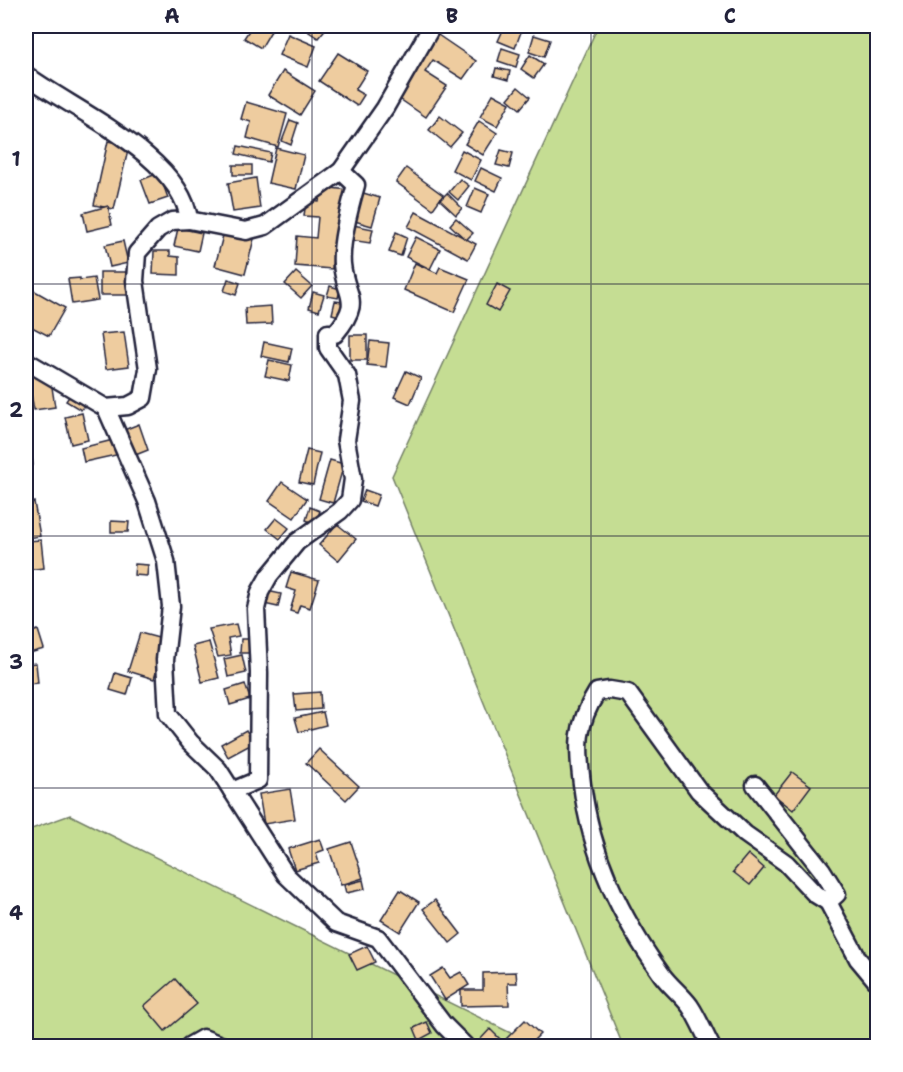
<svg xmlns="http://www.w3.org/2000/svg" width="903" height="1072" font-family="'Shantell Sans',sans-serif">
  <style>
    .green { fill: #c5dd93; stroke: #748067; stroke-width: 1.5 }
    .building { fill: #eecc9f; stroke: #22223b; stroke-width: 1.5 }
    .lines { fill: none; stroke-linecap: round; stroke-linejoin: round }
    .minor-casing { stroke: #22223b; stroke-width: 21 }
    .minor { stroke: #fff; stroke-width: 16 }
    .grid { fill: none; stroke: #22223b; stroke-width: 1.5; stroke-opacity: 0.55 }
    .neatline { fill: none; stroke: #22223b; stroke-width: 2 }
    .grid-label { font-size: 20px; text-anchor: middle; font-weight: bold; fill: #22223b }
  </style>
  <rect width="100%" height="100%" fill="#fff"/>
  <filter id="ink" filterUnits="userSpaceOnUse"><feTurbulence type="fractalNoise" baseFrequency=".0167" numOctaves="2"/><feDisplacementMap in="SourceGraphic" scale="12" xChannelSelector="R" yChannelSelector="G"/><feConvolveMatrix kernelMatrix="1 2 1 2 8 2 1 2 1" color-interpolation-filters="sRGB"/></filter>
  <g filter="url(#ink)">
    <g class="green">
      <path d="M598,26H877V1046H623L392,476Z"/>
      <path d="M70,815L537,1046H26V831Z"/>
    </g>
    <g class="building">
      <path d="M252,26H274L261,48L244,38Z"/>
      <path d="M300,26H328L318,38Z"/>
      <path d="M505,26L521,32L515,48L498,41Z"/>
      <path d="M435,33L476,61L463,79L433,60L425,72L447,86L426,117L394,95Z"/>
      <path d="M288,34L316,46L308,67L279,55Z"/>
      <path d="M534,35L550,40L544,57L529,52Z"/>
      <path d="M502,48L520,54L516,67L498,61Z"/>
      <path d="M338,53L367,71L355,90L364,95L357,106L319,81Z"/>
      <path d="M530,55L544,64L534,78L521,69Z"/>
      <path d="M496,68L510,71L508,80L494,76Z"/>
      <path d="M283,71L315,91L300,115L268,95Z"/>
      <path d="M518,87L530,97L520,109L508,99Z"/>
      <path d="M493,94L510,103L497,126L480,117Z"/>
      <path d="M246,102L287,114L278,147L247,138L251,122L241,119Z"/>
      <path d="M440,116L462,133L450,147L429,130Z"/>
      <path d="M290,120L298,123L291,145L282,141Z"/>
      <path d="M479,121L497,133L483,155L465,144Z"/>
      <path d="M108,141L129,146L114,209L94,205Z"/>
      <path d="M238,146L271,153L269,162L236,154Z"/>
      <path d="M276,148L304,155L296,189L268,183Z"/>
      <path d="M462,150L481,160L471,180L452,170Z"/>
      <path d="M501,150L513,153L509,168L496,165Z"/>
      <rect x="233" y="165" width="19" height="10"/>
      <path d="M406,168L443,195L433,209L396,182Z"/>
      <path d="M481,168L502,178L496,191L475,181Z"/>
      <path d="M159,173L168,198L150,204L141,180Z"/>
      <path d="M256,178L260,208L233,212L228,183Z"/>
      <path d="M460,179L469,186L458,200L449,192Z"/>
      <path d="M321,187L349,190L342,241L334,240L332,269L295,266L297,236L316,238L318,217L304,216L306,201L319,202Z"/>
      <path d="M475,188L489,194L481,213L467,207Z"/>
      <path d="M360,192L380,198L372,226L351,220Z"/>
      <path d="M447,193L462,208L456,215L440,200Z"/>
      <path d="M108,206L112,225L87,231L83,213Z"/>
      <path d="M416,212L476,244L468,259L408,227Z"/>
      <path d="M456,218L473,233L466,240L450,225Z"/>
      <path d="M353,225L373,229L370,243L350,240Z"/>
      <path d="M178,228L202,233L198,251L174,246Z"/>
      <path d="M225,228L255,235L245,274L215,266Z"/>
      <path d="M396,232L407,237L401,256L389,252Z"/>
      <path d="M416,237L440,249L430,269L406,257Z"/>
      <path d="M123,241L128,263L110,267L105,245Z"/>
      <path d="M154,251H170V256L179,257V275L153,274Z"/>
      <path d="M415,263L437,273L440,267L469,279L454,312L404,290Z"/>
      <rect x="100" y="272" width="29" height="23"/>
      <path d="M296,272L312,286L301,298L285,284Z"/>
      <path d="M80,278V280L94,278L98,300L72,304L68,279Z"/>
      <path d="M228,279L240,283L236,295L224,291Z"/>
      <path d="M497,284L510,291L498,312L486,305Z"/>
      <path d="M26,286L65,308L49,336L32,327L26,339Z"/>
      <path d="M330,286L340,289L338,298L327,296Z"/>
      <path d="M313,292L324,295L319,311L309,308Z"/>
      <path d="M335,301L342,302L339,316L332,314Z"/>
      <path d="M271,306L272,324L246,325L245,308Z"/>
      <path d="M124,332L129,366L106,369L101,334Z"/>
      <rect x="350" y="335" width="17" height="25"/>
      <path d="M370,341L389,343L386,367L367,365Z"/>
      <path d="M264,342L292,348L289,362L261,356Z"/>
      <path d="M269,360L292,365L289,381L265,376Z"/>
      <path d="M406,371L421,378L410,404L394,397Z"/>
      <path d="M50,374L55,407L34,410L28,377Z"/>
      <path d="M74,389L88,399L81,410L66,401Z"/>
      <path d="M82,413L88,440L71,444L65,417Z"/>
      <path d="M139,424L148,450L133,456L124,430Z"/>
      <path d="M26,440H30L33,465L26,466Z"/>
      <path d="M113,440L116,455L84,462L81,448Z"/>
      <path d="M307,450L320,453L313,485L299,482Z"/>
      <path d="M330,460L344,464L333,503L319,499Z"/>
      <path d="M282,482L307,499L294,518L269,501Z"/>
      <path d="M365,490L379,495L375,506L361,501Z"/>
      <path d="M34,502L40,536L26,538V504Z"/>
      <path d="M310,507L320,511L315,524L306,520Z"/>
      <path d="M276,518L289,528L280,539L267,529Z"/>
      <path d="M111,521L129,522L128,532H111Z"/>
      <path d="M337,524L356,539L338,561L319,545Z"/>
      <path d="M41,540L44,568L26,570V541Z"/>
      <path d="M135,564L148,565L147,576L134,575Z"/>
      <path d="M291,572L319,580L310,608L300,605L297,613L290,611L296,591L286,588Z"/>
      <path d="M267,591L281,594L278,607L264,604Z"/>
      <path d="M236,624L239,636L228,638L231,655L218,657L209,629Z"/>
      <path d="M38,630L44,649L26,654V634Z"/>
      <path d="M140,633L166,640L154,679L128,671Z"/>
      <path d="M241,639H251L250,653H240Z"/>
      <path d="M209,642L219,678L202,682L193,646Z"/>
      <path d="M242,655L246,673L228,677L224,659Z"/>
      <path d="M36,663L38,683L26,684V664Z"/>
      <path d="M115,673L132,678L127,695L110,690Z"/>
      <path d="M245,684L250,699L230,705L226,690Z"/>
      <path d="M320,692L321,709L296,711L294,694Z"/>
      <path d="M323,712L326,725L299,732L295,718Z"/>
      <path d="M246,730L254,743L228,757L221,744Z"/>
      <path d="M319,749L359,786L346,800L306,763Z"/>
      <path d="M792,772L811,786L793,810L774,795Z"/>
      <path d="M290,789L295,819L264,824L259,794Z"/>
      <path d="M320,839L324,850L316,853L319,863L295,870L288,849Z"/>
      <path d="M351,842L363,878L341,885L329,849Z"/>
      <path d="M748,854L764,868L750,885L733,872Z"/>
      <path d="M363,880L365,889L346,893L344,885Z"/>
      <path d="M400,890L419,902L400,932L381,920Z"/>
      <path d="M435,900L461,934L450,943L423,909Z"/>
      <path d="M367,946L375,962L357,970L349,954Z"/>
      <path d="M443,968L450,978L461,972L469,985L445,1000L430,976Z"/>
      <path d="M516,972L517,983H508L509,1005L461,1006V990H483V973Z"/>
      <path d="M175,979L197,1004L165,1031L144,1006Z"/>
      <path d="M525,1020L540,1034L528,1046H479L476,1044L490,1029L503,1042Z"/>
      <path d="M427,1022L432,1033L419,1040L414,1028Z"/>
    </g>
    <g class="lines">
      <g class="minor-casing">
        <g id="minor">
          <path d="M26,75C73,110 182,157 189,220L172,221L158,229L137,253L135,281L148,369L143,398L128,406L106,408"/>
          <path d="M189,220L246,231L265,226L341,171L385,108L432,26"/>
          <path d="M26,361L106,408L147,501L166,561L171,606L165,660L168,714L190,742L218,769L286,875L336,923L378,938L444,1025L465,1046"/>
          <path d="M232,791L258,780L259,673L256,609L260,592L269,576L297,542L340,511L350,500L353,479L346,440L352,401L347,375L328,348V333L335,334C364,299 345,298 342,264C340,242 350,206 356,185L341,171"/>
          <path d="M828,902L858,959L878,983"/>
          <path d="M189,1046L203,1038L223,1046"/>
          <path d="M711,1046C704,1033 698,1018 690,1006C682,995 670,986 662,975C620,916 591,856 582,784C577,746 576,725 597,692L610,690L628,693L699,791L745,834L786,863L815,894L828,902L837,894L822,870L755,785"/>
        </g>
      </g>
      <use href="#minor" class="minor"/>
    </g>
  </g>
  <path class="grid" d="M312,26V1046M591,26V1046M26,284H878M26,536H878M26,788H878"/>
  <rect width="903" height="1072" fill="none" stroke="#fff" stroke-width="66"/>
  <rect x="33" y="33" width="837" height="1006" class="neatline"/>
  <g class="grid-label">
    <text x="172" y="23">A</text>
    <text x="452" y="23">B</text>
    <text x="730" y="23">C</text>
    <text x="16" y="166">1</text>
    <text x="16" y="417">2</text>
    <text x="16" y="669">3</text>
    <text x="16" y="920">4</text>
  </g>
</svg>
